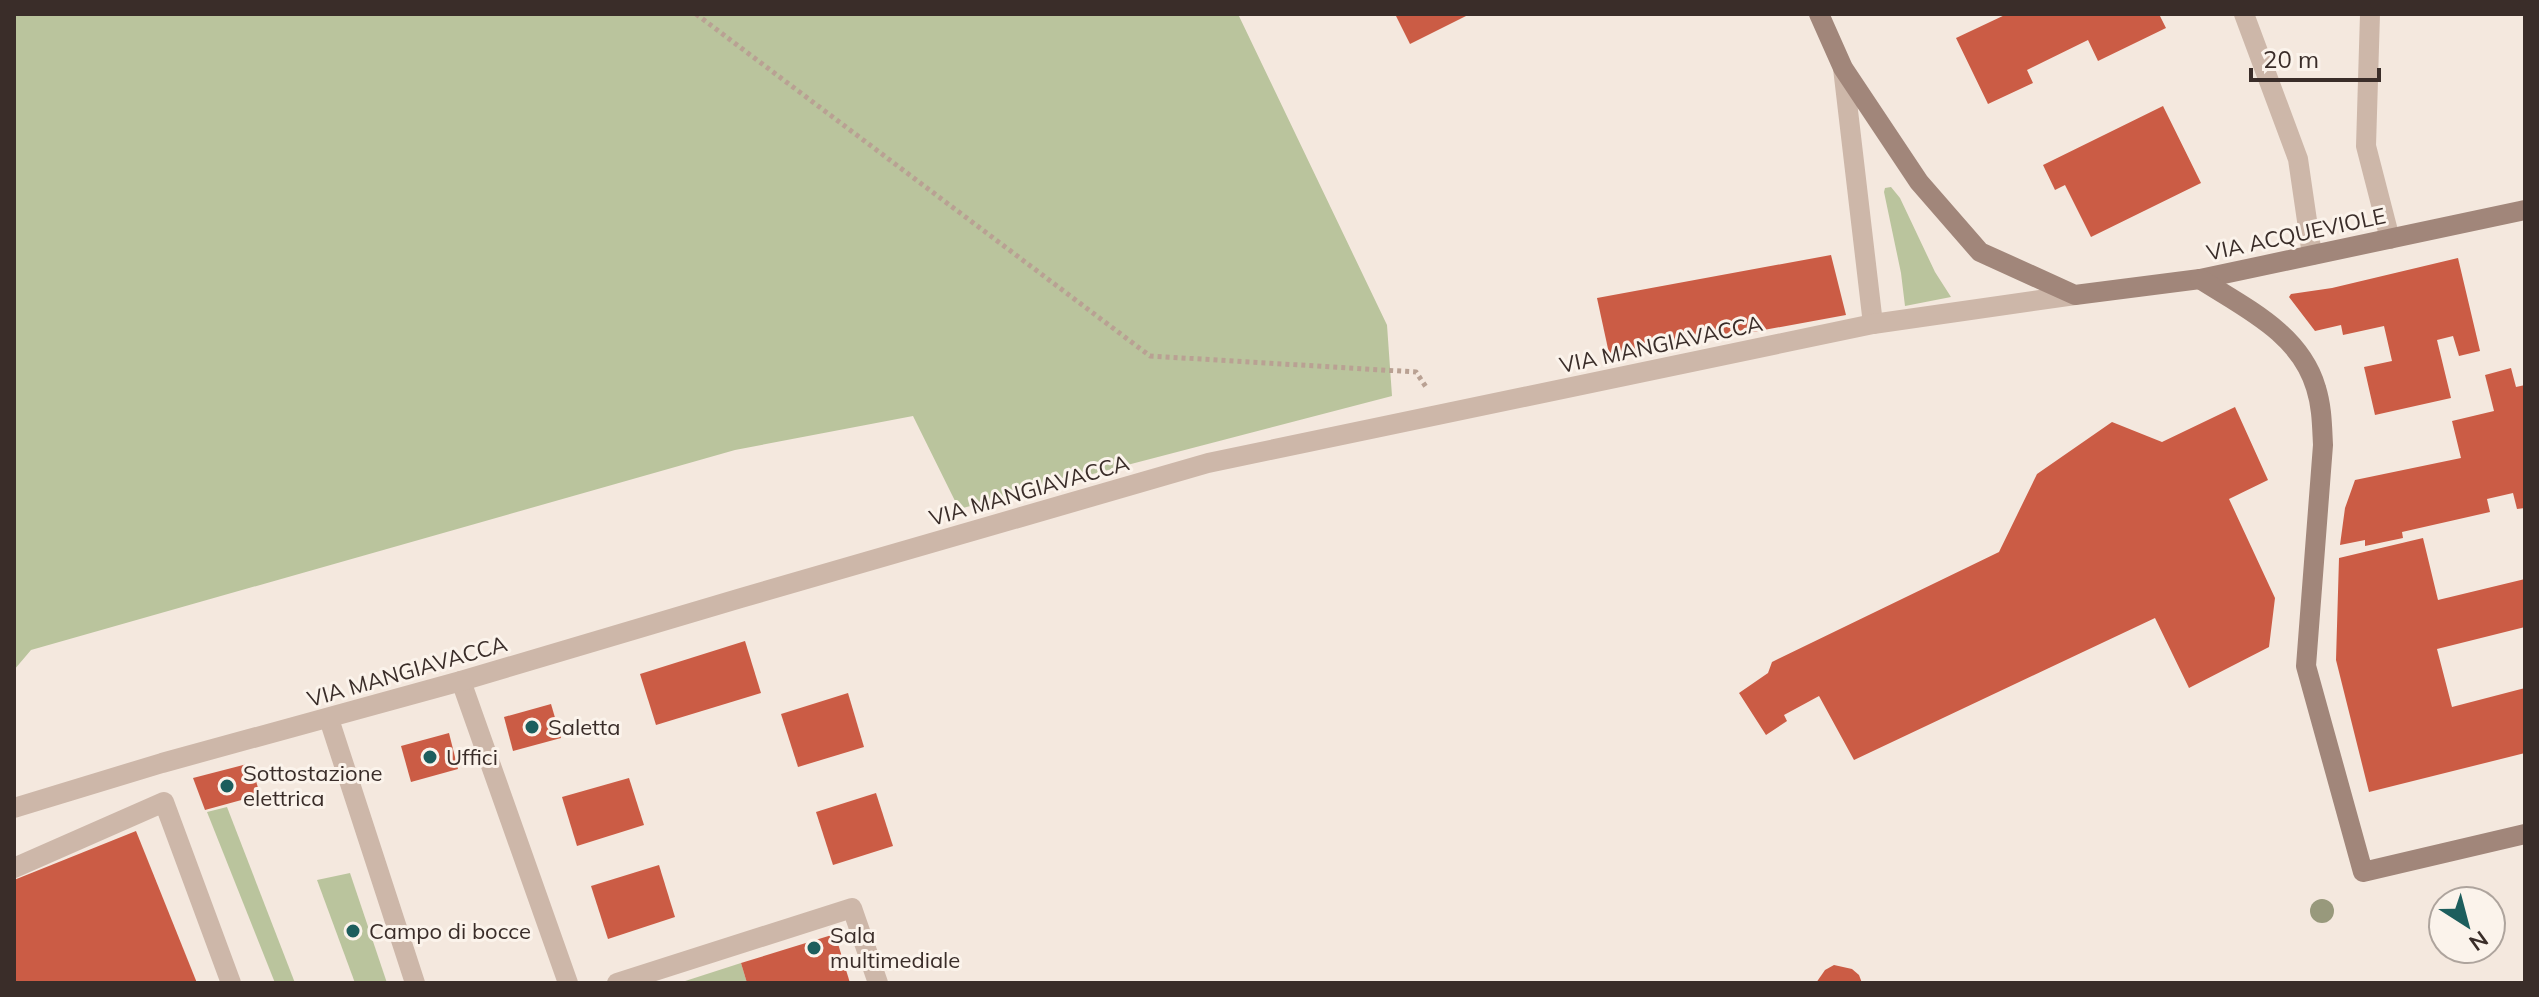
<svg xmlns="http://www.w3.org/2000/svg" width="2539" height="997" font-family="Mulish,sans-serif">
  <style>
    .green { fill: #bac49d }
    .building { fill: #cb5c45 }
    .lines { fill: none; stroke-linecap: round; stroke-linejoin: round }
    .path { stroke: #b9a193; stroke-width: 5; stroke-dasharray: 4 4; stroke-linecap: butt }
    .lane { stroke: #cdb7a9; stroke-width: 20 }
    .street { stroke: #cdb7a9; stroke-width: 20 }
    .secondary { stroke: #a1867a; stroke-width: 20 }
    .tree { fill: #98997c }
    .poi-dot { fill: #1d5e5d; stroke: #fbf3eb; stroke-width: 3 }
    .labels { text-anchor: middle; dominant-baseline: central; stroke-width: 6; stroke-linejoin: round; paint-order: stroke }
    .street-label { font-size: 22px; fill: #3a2d29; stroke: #fbf3eb }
    .poi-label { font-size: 22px; fill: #3a2d29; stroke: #fbf3eb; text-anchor: start }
  </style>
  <rect width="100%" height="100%" fill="#f4e8de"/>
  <g class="green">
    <path d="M14,14H1238L1387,325L1392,396L959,509L913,416L735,450L31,650L14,670Z"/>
    <path d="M1891,187L1900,198L1935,272L1951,297L1905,306L1901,273L1884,192L1885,188Z"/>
    <path d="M227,807L295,983H275L207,812Z"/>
    <path d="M350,873L387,983H355L317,880Z"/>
    <path d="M741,963L747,983H679Z"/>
  </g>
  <g class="building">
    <path d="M1395,14H1470L1410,44Z"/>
    <path d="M2007,14H2159L2166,28L2098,61L2088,40L2027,70L2033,83L1988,104L1956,38Z"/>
    <path d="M2163,106L2201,183L2091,237L2065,185L2055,190L2043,165Z"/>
    <path d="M1831,255L1846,315L1610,358L1597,298Z"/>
    <path d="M2458,258L2480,351L2459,356L2453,336L2437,340L2451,398L2375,415L2364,367L2392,361L2384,326L2343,335L2341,325L2315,331L2289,297L2291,294L2332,288Z"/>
    <path d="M2511,368L2516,387L2525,385V508L2517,509L2513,493L2487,499L2490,512L2402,532L2403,538L2365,546V540L2340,545L2345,508L2355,480L2461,458L2452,421L2494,411L2485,375Z"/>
    <path d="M2235,407L2268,480L2229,499L2275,598L2269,647L2189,688L2155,618L1854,760L1819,696L1784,715L1787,721L1766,735L1739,693L1768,673L1772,662L1999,552L2037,474L2112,422L2162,442Z"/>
    <path d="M2423,538L2438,600L2525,579V627L2437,649L2452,707L2525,688V753L2369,792L2336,660L2339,558Z"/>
    <path d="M745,641L761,693L656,725L640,674Z"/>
    <path d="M848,693L864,747L798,767L781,714Z"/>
    <path d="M551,704L561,738L513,751L504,717Z"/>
    <path d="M449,733L458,769L411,782L401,746Z"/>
    <path d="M251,763L260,795L205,810L193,778Z"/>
    <path d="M629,778L644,825L577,846L562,797Z"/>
    <path d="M876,793L893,846L833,865L816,812Z"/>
    <path d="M136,831L197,983H14V880Z"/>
    <path d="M659,865L675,917L608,939L591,886Z"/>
    <path d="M835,934L850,983H747L741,963Z"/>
    <path d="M1834,965L1852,969L1859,975L1862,983H1816L1825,970Z"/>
  </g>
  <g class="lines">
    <path class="path" d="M696,14L1150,356L1416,372L1426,387"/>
    <g class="lane">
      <path d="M2244,14L2298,159L2312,255"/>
      <path d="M2370,14L2366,146L2390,239"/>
      <path d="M329,719L415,983"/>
      <path d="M14,868L164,802L231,983"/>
    </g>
    <g class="street">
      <path d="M1843,68L1873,324"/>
      <path d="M461,681L568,983"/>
      <path d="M14,808L162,763L461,681L741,598L1208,463L1873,324L2075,295"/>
      <path d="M617,983L852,908L878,983"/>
    </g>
    <g class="secondary">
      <path d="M1819,14L1843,68L1919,182L1980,252L2075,295L2200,279L2525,210"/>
      <path d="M2200,279C2245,308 2300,333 2316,388C2322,407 2322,426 2323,445L2306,666L2363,872L2525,834"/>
    </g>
  </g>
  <circle class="tree" cx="2322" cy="911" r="12"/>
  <g class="poi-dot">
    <circle cx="532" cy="727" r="8"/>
    <circle cx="430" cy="757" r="8"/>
    <circle cx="227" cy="786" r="8"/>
    <circle cx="353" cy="931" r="8"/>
    <circle cx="814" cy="948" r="8"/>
  </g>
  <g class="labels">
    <g class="street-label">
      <text transform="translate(2296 234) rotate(-12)">VIA ACQUEVIOLE</text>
      <text transform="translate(1661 344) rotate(-12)">VIA MANGIAVACCA</text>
      <text transform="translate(1029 490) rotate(-16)">VIA MANGIAVACCA</text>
      <text transform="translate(407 671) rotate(-16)">VIA MANGIAVACCA</text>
    </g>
    <g class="poi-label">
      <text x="548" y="727">Saletta</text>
      <text x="446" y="757">Uffici</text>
      <text x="243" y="773">Sottostazione<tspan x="243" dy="25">elettrica</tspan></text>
      <text x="369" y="931">Campo di bocce</text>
      <text x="830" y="935">Sala<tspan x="830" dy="25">multimediale</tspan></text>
    </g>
  </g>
  <rect width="2539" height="997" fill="none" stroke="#3a2d29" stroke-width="32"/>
  <g transform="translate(2467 925) rotate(144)"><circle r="38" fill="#fbf3eb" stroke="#aea49d" stroke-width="2"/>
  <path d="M0-6L14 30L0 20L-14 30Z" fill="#1d5e5d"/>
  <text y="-12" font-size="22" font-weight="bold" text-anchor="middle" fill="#3a2d29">N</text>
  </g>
  <path d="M2251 68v12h128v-12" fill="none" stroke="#3a2d29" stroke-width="4"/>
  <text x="2263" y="68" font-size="24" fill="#3a2d29" stroke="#fbf3eb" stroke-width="6" paint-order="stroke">20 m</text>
</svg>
